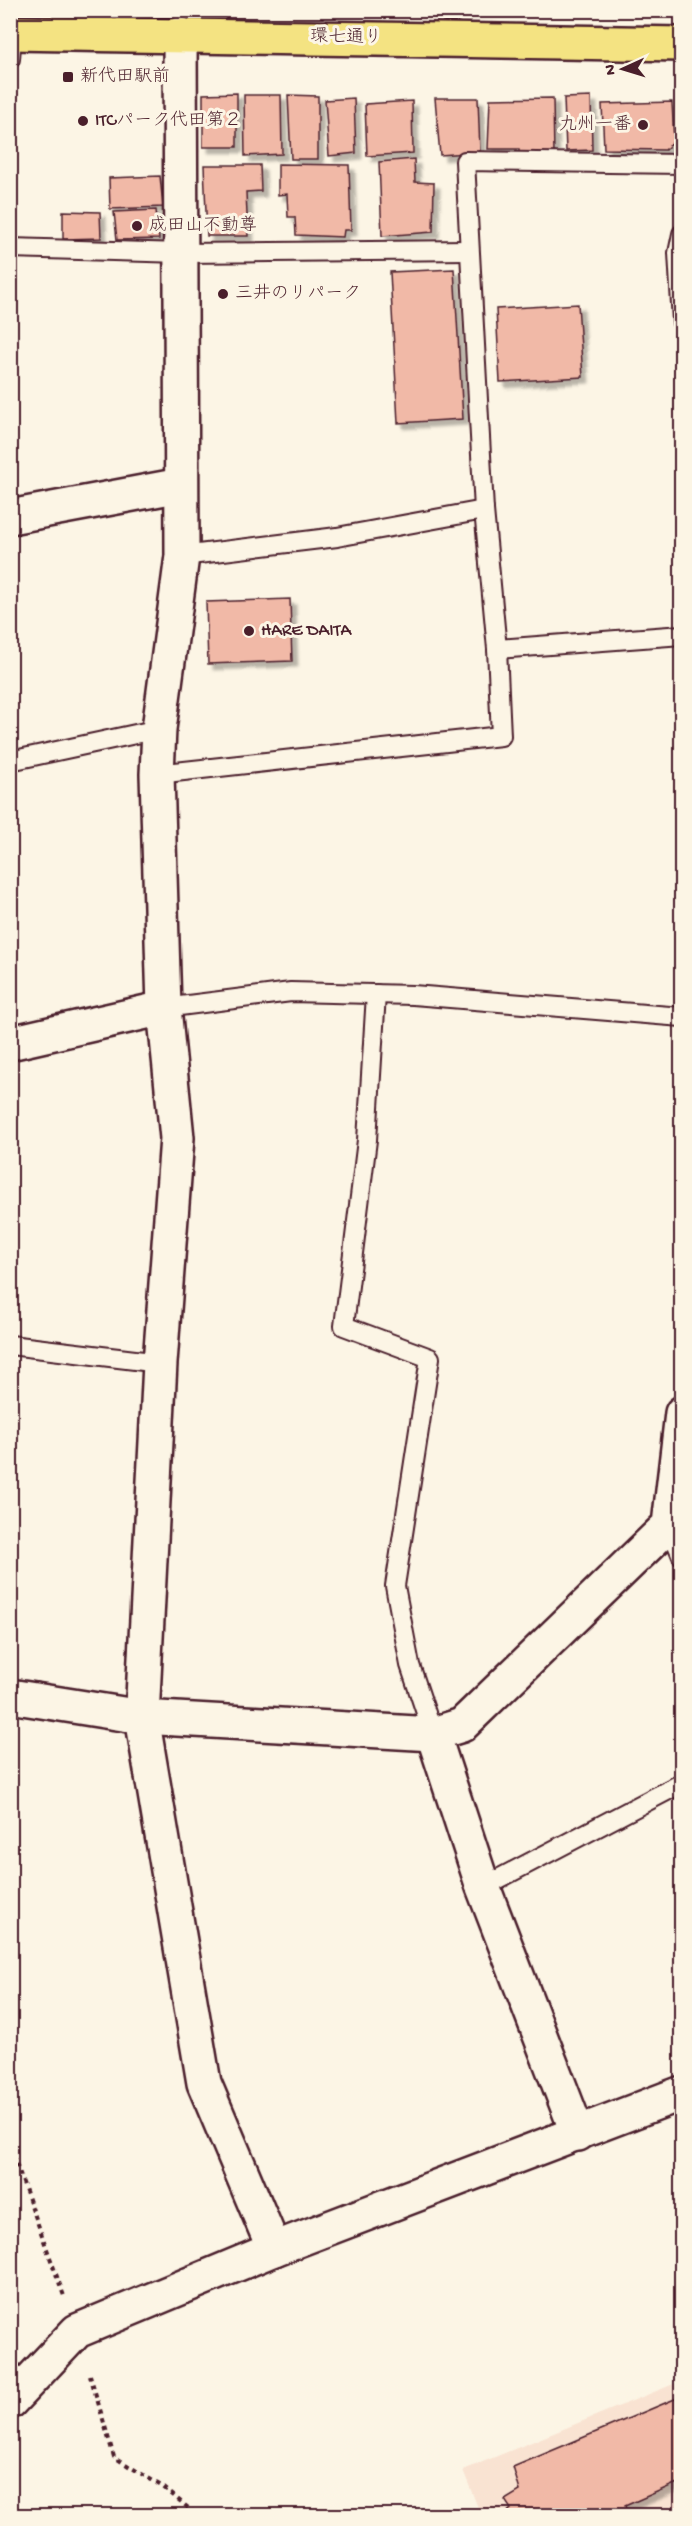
<svg xmlns="http://www.w3.org/2000/svg" width="692" height="2526" font-family="'Gochi Hand','Klee One',sans-serif">
  <style>
    .built { fill: #f9e3d2 }
    .building { fill: #f1b9a7; stroke: #4a1f2b; stroke-width: 1.5; filter: url(#shadow) }
    .lines { fill: none; stroke-linecap: round; stroke-linejoin: round }
    .lane-casing { stroke: #4a1f2b; stroke-width: 22 }
    .street-casing { stroke: #4a1f2b; stroke-width: 38 }
    .primary-casing { stroke: #4a1f2b; stroke-width: 38 }
    .path { stroke: #4a1f2b; stroke-width: 4; stroke-dasharray: 4.5 4.5; stroke-linecap: butt }
    .lane { stroke: #fcf5e5; stroke-width: 18 }
    .street { stroke: #fcf5e5; stroke-width: 33 }
    .primary { stroke: #f4e382; stroke-width: 33 }
    .poi-dot { fill: #4a1f2b; stroke: #fcf5e5; stroke-width: 2 }
    .labels { text-anchor: middle; dominant-baseline: central; stroke-width: 6; stroke-linejoin: round; paint-order: stroke }
    .street-label { font-size: 18px; fill: #4a1f2b; stroke: #fcf5e5 }
    .poi-label { font-size: 18px; fill: #4a1f2b; stroke: #fcf5e5; text-anchor: start }
  </style>
  <defs>
    <filter id="shadow"><feDropShadow dx="5.5" dy="5.5" stdDeviation="1.5" flood-color="#0004"/></filter>
  </defs>
  <rect width="100%" height="100%" fill="#fcf5e5"/>
  <filter id="ink" filterUnits="userSpaceOnUse"><feTurbulence type="fractalNoise" baseFrequency=".0167" numOctaves="2"/><feDisplacementMap in="SourceGraphic" scale="12" xChannelSelector="R" yChannelSelector="G"/><feConvolveMatrix kernelMatrix="1 2 1 2 8 2 1 2 1" color-interpolation-filters="sRGB"/></filter>
  <g filter="url(#ink)">
    <path class="built" d="M681,2381V2515H481L463,2470Z"/>
    <g class="building">
      <path d="M237,93V147H203V94Z"/>
      <path d="M244,95H281L282,154L245,156Z"/>
      <path d="M288,95L318,96V159H291Z"/>
      <path d="M591,97L592,150L566,151L564,98Z"/>
      <path d="M354,98L356,153L329,156L325,100Z"/>
      <path d="M435,98H478L480,152L440,155Z"/>
      <path d="M553,98L554,155L519,156V149H488L490,99Z"/>
      <path d="M412,101L413,153L367,156L365,104Z"/>
      <path d="M672,102L674,141L665,150L604,149L602,104Z"/>
      <path d="M414,159L415,182L434,183L433,232L382,236L379,162Z"/>
      <path d="M278,164L349,165L351,230H344L343,237L296,235L295,217H288L287,194L278,195Z"/>
      <path d="M204,165H260L261,191L246,192L248,236H207Z"/>
      <path d="M160,176L163,207L110,209L109,178Z"/>
      <path d="M156,210L159,239L117,240L114,212Z"/>
      <path d="M63,211L100,212L101,238L63,239Z"/>
      <path d="M454,269L463,419L398,423L390,272Z"/>
      <path d="M578,304L583,377L500,382L496,309Z"/>
      <path d="M290,599L292,661L208,664L206,602Z"/>
      <path d="M682,2396V2481L625,2506L628,2516H502L511,2509L505,2500L520,2491L513,2467Z"/>
    </g>
    <g class="lines">
      <g class="lane-casing">
        <g id="lane">
          <path d="M10,59L12,33"/>
          <path d="M682,234L678,253L682,322"/>
          <path d="M10,248L182,253L469,250"/>
          <path d="M182,556L337,537L484,510"/>
          <path d="M497,649L682,635"/>
          <path d="M10,761L159,729"/>
          <path d="M157,774L501,736L497,649L484,510L465,161L682,164"/>
          <path d="M376,994L367,1140L344,1326L430,1358L395,1586L410,1665L433,1734"/>
          <path d="M164,1008L291,992L413,995L682,1017"/>
          <path d="M10,1345L160,1363"/>
          <path d="M669,1525L682,1556"/>
          <path d="M483,1887L682,1783"/>
        </g>
      </g>
      <g class="street-casing">
        <g id="street">
          <path d="M180,34L182,556L159,729L157,774L164,1008L177,1138L160,1363L142,1717L204,2083L274,2249"/>
          <path d="M10,517L181,485"/>
          <path d="M10,1043L164,1008"/>
          <path d="M10,1696L142,1717L433,1734"/>
          <path d="M578,2134L483,1887L433,1734L462,1725L669,1525L682,1413"/>
          <path d="M10,2402L77,2331L274,2249L682,2093"/>
        </g>
      </g>
      <g class="primary-casing">
        <path id="primary" d="M10,33L682,44"/>
      </g>
      <g class="path">
        <path d="M10,2147L64,2296"/>
        <path d="M90,2375L114,2457L163,2487L198,2516"/>
      </g>
      <use href="#lane" class="lane"/>
      <use href="#street" class="street"/>
      <use href="#primary" class="primary"/>
    </g>
  </g>
  <g class="poi-dot">
    <rect x="62" y="71" width="12" height="12" rx="3"/>
    <circle cx="83" cy="121" r="6"/>
    <circle cx="643" cy="125" r="6"/>
    <circle cx="137" cy="226" r="6"/>
    <circle cx="223" cy="294" r="6"/>
    <circle cx="249" cy="631" r="6"/>
  </g>
  <g class="labels">
    <g class="street-label">
      <text transform="translate(346 38) rotate(1)">環七通り</text>
    </g>
    <g class="poi-label">
      <text x="80" y="77">新代田駅前</text>
      <text x="95" y="121">ITCパーク代田第２</text>
      <text x="631" y="125" text-anchor="end">九州一番</text>
      <text x="149" y="226">成田山不動尊</text>
      <text x="235" y="294">三井のリパーク</text>
      <text x="261" y="631">HARE DAITA</text>
    </g>
  </g>
  <rect width="692" height="2526" fill="none" stroke="#fcf5e5" stroke-width="36"/>
  <rect x="18" y="18" width="656" height="2490" fill="none" stroke="#4a1f2b" stroke-width="2" filter="url(#ink)"/>
  <g transform="translate(623 69) rotate(266)" stroke="#fcf5e5" stroke-width="4.5" paint-order="stroke">
  <path d="M0-4.5L10 22L0 15L-10 22Z" fill="#4a1f2b"/>
  <text y="-9" font-size="16" font-weight="bold" text-anchor="middle" fill="#4a1f2b">N</text>
  </g>
</svg>
